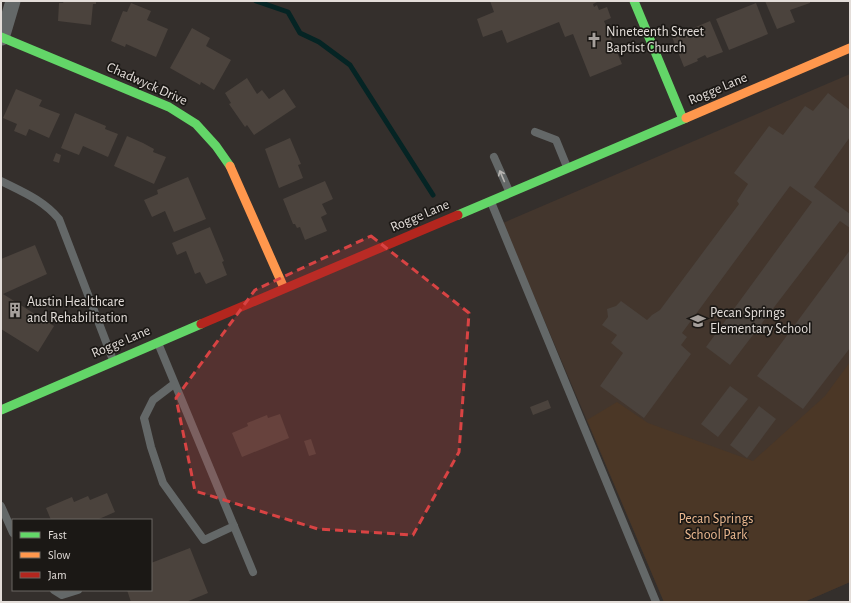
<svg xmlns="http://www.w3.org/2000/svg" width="851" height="603" font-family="'Alegreya Sans',sans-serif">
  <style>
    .built { fill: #43362d }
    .green { fill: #4b3726 }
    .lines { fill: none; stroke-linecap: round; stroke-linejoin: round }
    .stream { stroke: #052424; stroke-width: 5 }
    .building { fill: #4b433d }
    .lane { stroke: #646868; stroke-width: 8 }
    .street { stroke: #646868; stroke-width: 15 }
    .fast { stroke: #63d668; stroke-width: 9 }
    .slow { stroke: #ff974d; stroke-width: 9 }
    .jam { stroke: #b3261e; stroke-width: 9 }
    .oneway { stroke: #b7b4b1 }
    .marked { fill: #d84343; fill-opacity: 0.2; stroke: #d84343; stroke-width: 3; stroke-dasharray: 8 5; stroke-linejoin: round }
    .labels { text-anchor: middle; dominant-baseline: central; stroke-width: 3.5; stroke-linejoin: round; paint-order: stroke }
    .poi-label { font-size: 14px; fill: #e3ddd9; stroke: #1b1815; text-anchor: start }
    .street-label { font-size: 14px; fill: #e3ddd9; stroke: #1b1815 }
    .park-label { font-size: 14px; fill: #ecb990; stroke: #1b1815 }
  </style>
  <rect width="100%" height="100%" fill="#342f2c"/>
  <path class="built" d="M850,74V582L804,602H664L503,223Z"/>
  <path class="green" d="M850,362V582L804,602H664L587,420L617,402L648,423L753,461L825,396Z"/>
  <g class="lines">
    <path class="stream" d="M256,1L288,12L300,33L319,42L350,65L433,195"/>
  </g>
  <g class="building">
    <path d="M64,1H96V4H93L91,25L58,21L59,3H63Z"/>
    <path d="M490,1H596L597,2L593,4L594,7L597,5L599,10L607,7L611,18L604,21L622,64L590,77L573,34L565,37L559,22L507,43L502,30L483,37L477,19L494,12Z"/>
    <path d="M765,1H810V3L790,10L795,22L777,29Z"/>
    <path d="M131,3L151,11L147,20L168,29L156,57L126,44L125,47L111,41L123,11L127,12Z"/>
    <path d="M756,3L768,34L729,50L716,19Z"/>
    <path d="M710,21L723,52L707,58L705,55L697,59L698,61L684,67L672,37Z"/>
    <path d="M192,28L210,38L206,46L231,60L214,90L201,82L200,85L170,68Z"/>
    <path d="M247,78L257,94L262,90L269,99L284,89L296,107L254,135L247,125L245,127L229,104L231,103L225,93Z"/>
    <path d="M16,89L42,100L39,106L60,114L49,138L29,129L26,136L14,131L17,124L3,118Z"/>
    <path d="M828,93L850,110V137L814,187L850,214V228L840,221L730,365L706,347L812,202L790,186L682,333L687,337L681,345L691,354L644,418L600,386L623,353L611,343L617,335L602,325L608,317L607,309L616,306L621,301L647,320L652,315L660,310L739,204L737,201L748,184L734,173L769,126L783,135L805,106L813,111Z"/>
    <path d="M75,113L106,126L105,129L118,134L108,157L83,146L79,155L61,148Z"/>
    <path d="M127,136L143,143L154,149L153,152L166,157L154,184L114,166Z"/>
    <path d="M290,138L301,164L298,165L303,178L279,188L265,149Z"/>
    <path d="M56,153L61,155L59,163L53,161Z"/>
    <path d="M188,177L206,219L174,232L165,211L152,217L144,200L158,194L157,190Z"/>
    <path d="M325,181L333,199L322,204L327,214L321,217L327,231L305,240L300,227L297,228L295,224H293L283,199Z"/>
    <path d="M210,227L224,261L222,262L227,275L206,284L200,272L195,274L186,251L177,255L172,243Z"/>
    <path d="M35,245L47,274L3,294L54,326L38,352L1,329V259Z"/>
    <path d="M850,250V348L803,409L757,376Z"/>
    <path d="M730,386L748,399L718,437L701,424Z"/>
    <path d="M548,400L551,408L533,415L530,407Z"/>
    <path d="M759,406L776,419L747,458L730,445Z"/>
    <path d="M280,414L289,438L242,457L232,433L248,426L247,423L267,415L268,418Z"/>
    <path d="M311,439L316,454L309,456L304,441Z"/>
    <path d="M107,493L115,512L99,519V520H51L46,508L72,497L74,502L88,496L90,500Z"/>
    <path d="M190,548L208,593L186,602H131L127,590H151V563Z"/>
  </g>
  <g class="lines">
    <g class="lane">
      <path d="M535,132L556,140L567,167"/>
      <path d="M494,157L509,191"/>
      <path d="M1,181C23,192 43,200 59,219L113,360"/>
      <path d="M491,202L656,602"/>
      <path d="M158,343L253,572"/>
      <path d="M174,384L153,400L144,418L151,447L163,483L204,540L234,526"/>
      <path d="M1,506L13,533"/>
      <path d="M54,590L62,595L78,590"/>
    </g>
    <path class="street" d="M2,38L13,1"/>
    <g class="fast">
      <path d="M634,1L683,119"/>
      <path d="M1,37L169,107L196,124L216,146L230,166"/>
      <path d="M458,215L686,118"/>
      <path d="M1,410L201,324"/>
    </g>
    <g class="slow">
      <path d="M686,118L850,48"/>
      <path d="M230,166L284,288"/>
    </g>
    <path class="jam" d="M201,324L458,215"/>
  </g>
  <defs><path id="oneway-shaft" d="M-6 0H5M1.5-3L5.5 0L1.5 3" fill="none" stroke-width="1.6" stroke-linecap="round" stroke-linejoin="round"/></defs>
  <use class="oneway" href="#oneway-shaft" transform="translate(502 176) rotate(-113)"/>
  <path class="marked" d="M371,236L469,313L459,452L413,535L318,529L195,491L176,398L255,290Z"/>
  <defs>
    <g id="church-bare" transform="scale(1.2)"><path d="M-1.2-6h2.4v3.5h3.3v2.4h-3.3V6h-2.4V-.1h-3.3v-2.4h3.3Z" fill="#a6a09c" stroke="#1b1815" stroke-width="2.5" paint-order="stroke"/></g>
    <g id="building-bare" transform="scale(1.2)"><path d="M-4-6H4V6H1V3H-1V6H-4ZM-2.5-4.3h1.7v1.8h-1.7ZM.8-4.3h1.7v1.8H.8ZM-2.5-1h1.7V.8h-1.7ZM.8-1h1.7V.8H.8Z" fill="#a6a09c" stroke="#1b1815" stroke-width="2.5" paint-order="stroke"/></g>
    <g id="school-bare" transform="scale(1.2)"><path d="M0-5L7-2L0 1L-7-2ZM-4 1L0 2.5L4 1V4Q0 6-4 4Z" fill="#a6a09c" stroke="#1b1815" stroke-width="2.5" paint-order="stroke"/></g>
  </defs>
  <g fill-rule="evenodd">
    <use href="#church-bare" x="594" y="40"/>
    <use href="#building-bare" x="15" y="310"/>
    <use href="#school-bare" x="698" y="321"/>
  </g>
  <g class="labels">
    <g class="poi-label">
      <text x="606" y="32">Nineteenth Street<tspan x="606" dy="16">Baptist Church</tspan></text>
      <text x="27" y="302">Austin Healthcare<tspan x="27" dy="16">and Rehabilitation</tspan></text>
      <text x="710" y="313">Pecan Springs<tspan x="710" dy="16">Elementary School</tspan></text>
    </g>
    <g class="street-label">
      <text transform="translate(147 84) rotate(24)">Chadwyck Drive</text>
      <text transform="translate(718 89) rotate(-23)">Rogge Lane</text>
      <text transform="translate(420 216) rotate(-23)">Rogge Lane</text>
      <text transform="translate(121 342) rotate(-23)">Rogge Lane</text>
    </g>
    <g class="park-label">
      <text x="716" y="519">Pecan Springs<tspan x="716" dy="16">School Park</tspan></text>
    </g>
  </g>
  <rect width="851" height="603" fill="none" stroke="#e3ddd9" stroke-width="4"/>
  <rect x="12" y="519" width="140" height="72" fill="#1b1815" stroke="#6b6763"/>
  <rect x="20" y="532" width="20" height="6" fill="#63d668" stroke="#6b6763"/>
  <text x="48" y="539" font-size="12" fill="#e3ddd9">Fast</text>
  <rect x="20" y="552" width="20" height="6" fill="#ff974d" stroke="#6b6763"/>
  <text x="48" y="559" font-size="12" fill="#e3ddd9">Slow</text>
  <rect x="20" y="572" width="20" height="6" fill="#b3261e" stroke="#6b6763"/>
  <text x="48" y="579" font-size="12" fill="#e3ddd9">Jam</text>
</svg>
